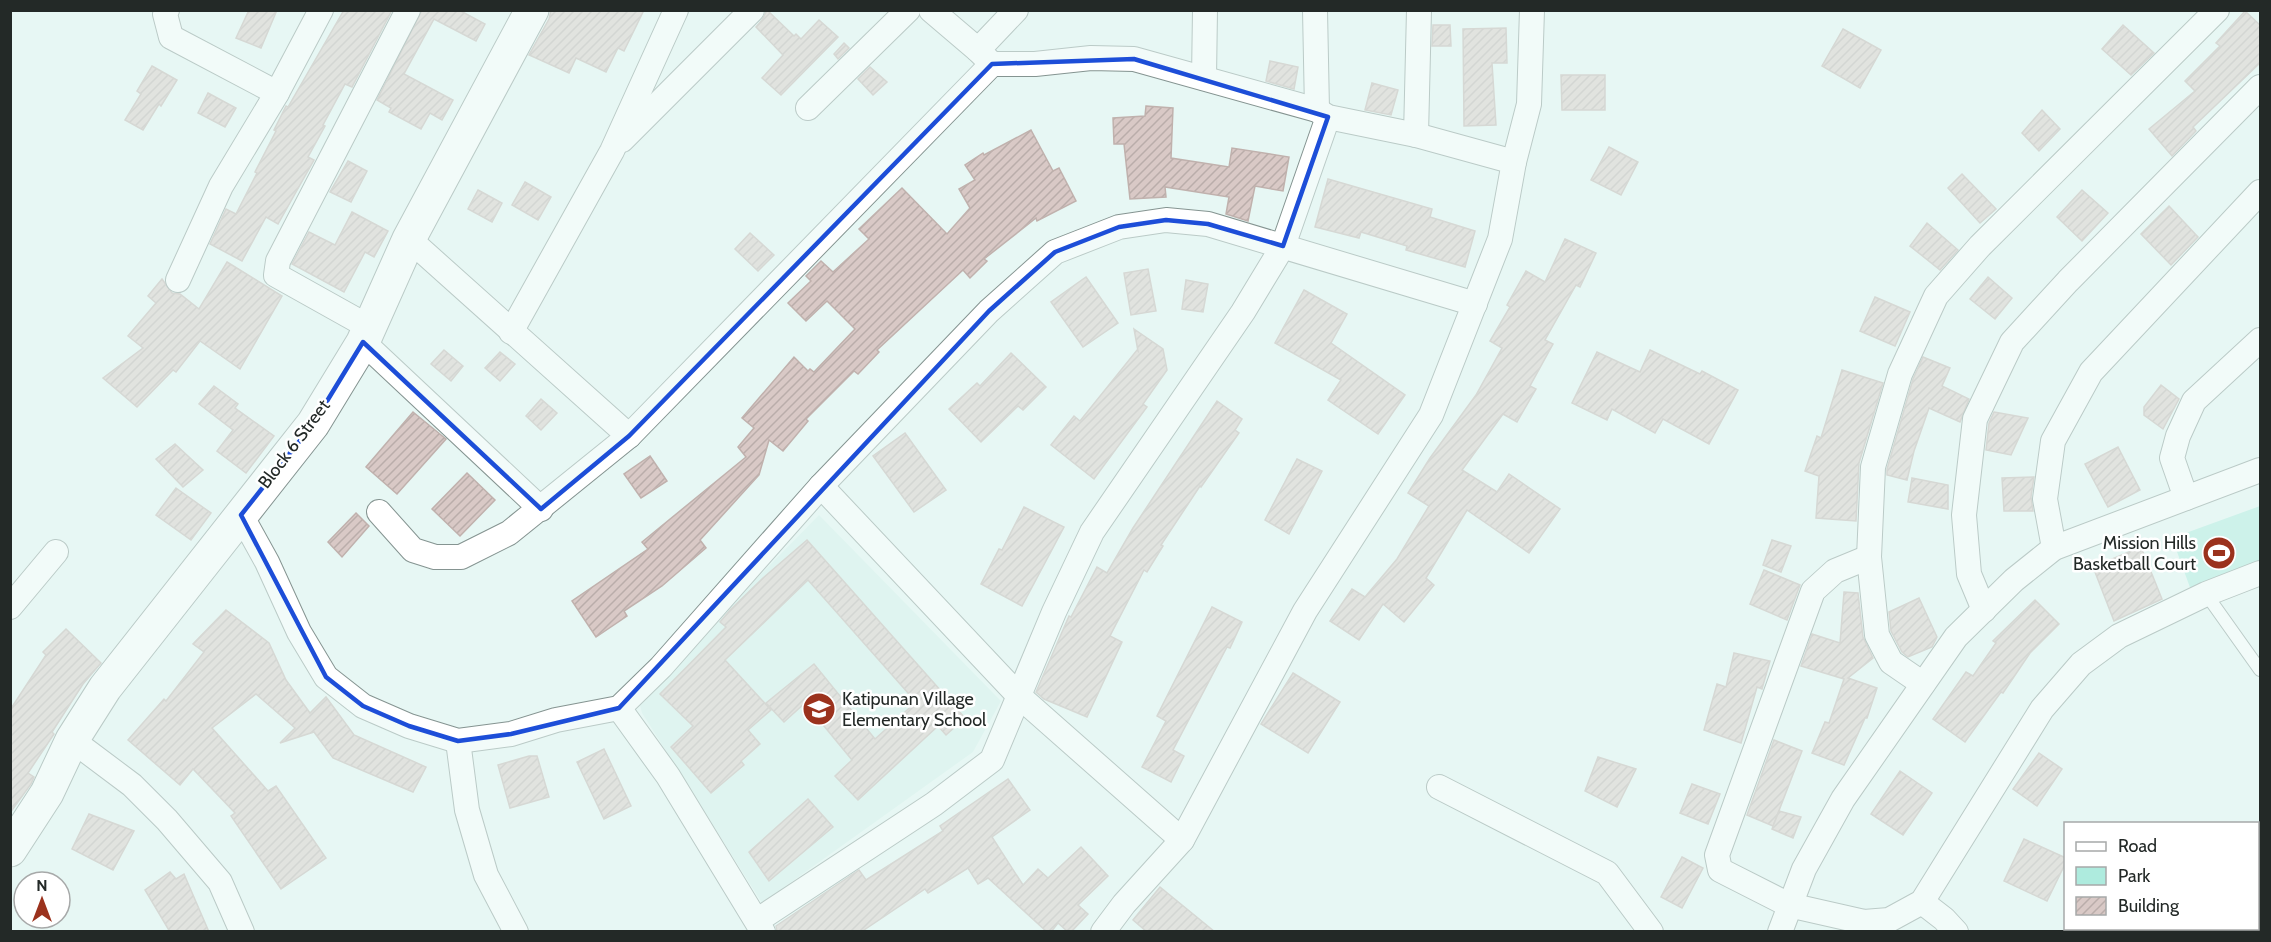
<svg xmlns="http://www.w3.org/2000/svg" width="2271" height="942" font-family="Cabin,sans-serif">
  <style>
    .built { fill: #d6f0ea }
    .green { fill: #aeebde }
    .building { fill: url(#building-hatch); stroke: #c0b1ad; stroke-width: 1.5 }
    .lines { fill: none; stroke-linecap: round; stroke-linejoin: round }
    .lane-casing { stroke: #859491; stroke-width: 14 }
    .street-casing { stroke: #859491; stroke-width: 26 }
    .secondary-casing { stroke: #859491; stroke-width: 35 }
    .lane { stroke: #fff; stroke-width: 12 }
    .street { stroke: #fff; stroke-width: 24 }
    .secondary { stroke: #fff; stroke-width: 33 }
    .marked { fill: none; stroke: #1d4ed8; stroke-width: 4.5; stroke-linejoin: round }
    .labels { text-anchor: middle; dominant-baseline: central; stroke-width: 5; stroke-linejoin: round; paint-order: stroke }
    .street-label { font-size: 18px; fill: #232927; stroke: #fff }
    .poi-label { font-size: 18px; fill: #232927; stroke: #fff; text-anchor: end }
  </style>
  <defs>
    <pattern id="building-hatch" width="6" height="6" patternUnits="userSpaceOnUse" patternTransform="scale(1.5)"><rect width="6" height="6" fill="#d9c9c6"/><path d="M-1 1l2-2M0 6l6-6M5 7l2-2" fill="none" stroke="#baadaa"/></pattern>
  </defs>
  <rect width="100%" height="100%" fill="#e7f7f4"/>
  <path class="built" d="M819,515L1001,701L973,752L762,903L642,713L640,705L713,623Z"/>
  <path class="green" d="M2260,506V567L2192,593L2172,538Z"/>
  <g class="building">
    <path d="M249,10H277L261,48L236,38Z"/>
    <path d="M344,10H392L352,87L345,84L323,125L325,126L308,157L314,160L278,224L266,217L242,261L210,244L226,209L236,214L257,173L255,172L276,131L274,130L286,106L288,107Z"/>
    <path d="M422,10H459L485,24L476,41L434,19L404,74L453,100L442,120L430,113L421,129L389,112L391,108L377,100Z"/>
    <path d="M551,10H644L624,51L618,48L606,72L576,58L569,73L529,55L549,19Z"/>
    <path d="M767,10L794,36L796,34L801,39L819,20L838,37L781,95L762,78L783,55L756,27L762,20Z"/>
    <path d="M2245,11L2260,25V63L2193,127L2196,131L2172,156L2149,129L2195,91L2185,81L2220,46L2216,43Z"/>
    <path d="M1433,25H1450L1451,46H1432Z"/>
    <path d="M2123,25L2154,53L2131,75L2102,49Z"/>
    <path d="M1506,28L1507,63H1492L1496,125L1464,126L1463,29Z"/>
    <path d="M1843,29L1881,50L1860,88L1822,66Z"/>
    <path d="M844,43L849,48L838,59L834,54Z"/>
    <path d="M1270,61L1298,67L1294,89L1266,81Z"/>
    <path d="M152,66L177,80L161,106L159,104L143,130L125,120L141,94L137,91Z"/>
    <path d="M870,67L887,82L873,95L858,79Z"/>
    <path d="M1561,75H1605V110H1562Z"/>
    <path d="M1372,83L1398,90L1391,115L1365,110Z"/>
    <path d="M208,93L236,108L225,127L198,113Z"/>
    <path d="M1146,106L1173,108L1171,158L1229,167L1232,148L1289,157L1283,191L1255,186L1248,221L1226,214L1229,197L1165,187L1166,197L1130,199L1124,144H1114L1113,118L1145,116Z"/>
    <path d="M2042,110L2060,129L2039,151L2022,133Z"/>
    <path d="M1031,130L1053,171L1059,168L1076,201L1037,221L1036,218L984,259L987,261L970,278L963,270L877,350L879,352L858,374L854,371L806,419L808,421L783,451L769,440L759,475L700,540L706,548L662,586L624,611L627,616L596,637L572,601L648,549L642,542L746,457L738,447L754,428L742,418L794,357L808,371L810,369L814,372L855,329L827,301L806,321L788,303L811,281L806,276L821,261L833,272L869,239L859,229L902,188L947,234L970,208L959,189L975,180L965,165L983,153L984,155Z"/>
    <path d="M1609,147L1638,162L1621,195L1591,180Z"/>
    <path d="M348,161L367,171L351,202L330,192Z"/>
    <path d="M1962,174L1996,209L1980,223L1948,188Z"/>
    <path d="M1328,179L1432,209L1430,217L1475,231L1465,267L1406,250L1407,246L1361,232L1359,238L1315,227Z"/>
    <path d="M525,182L551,197L538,220L512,205Z"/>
    <path d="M478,190L502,203L492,222L468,209Z"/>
    <path d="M2082,190L2108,213L2082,241L2057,217Z"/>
    <path d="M2169,206L2198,237L2171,265L2141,234Z"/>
    <path d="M352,212L388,231L374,257L365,252L344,292L292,264L309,232L335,245Z"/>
    <path d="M1927,223L1958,250L1940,270L1910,246Z"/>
    <path d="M750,233L774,255L758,271L735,249Z"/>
    <path d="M1565,239L1596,253L1580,287L1576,285L1545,340L1553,344L1530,386L1536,389L1517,422L1503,414L1462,470L1497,492L1509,474L1560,509L1529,553L1467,510L1426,578L1434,585L1404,622L1383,604L1359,640L1330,621L1352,589L1365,597L1397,559L1429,506L1408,493L1430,458L1476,395L1502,348L1490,341L1510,307L1507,305L1526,271L1545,282Z"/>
    <path d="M227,262L282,296L240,369L200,341L176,372L173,370L137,407L103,378L143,348L128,336L156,303L148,296L162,279L172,293L180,294L199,309Z"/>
    <path d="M1148,269L1156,311L1131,315L1124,273Z"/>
    <path d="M1086,277L1118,323L1083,347L1051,302Z"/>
    <path d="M1988,277L2012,298L1995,319L1970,299Z"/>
    <path d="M1186,280L1208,284L1203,312L1182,309Z"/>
    <path d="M1304,290L1347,314L1331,343L1405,395L1378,434L1328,400L1341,380L1275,343Z"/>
    <path d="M1875,297L1910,312L1895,346L1860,331Z"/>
    <path d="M1134,329L1163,349L1167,370L1143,404L1147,407L1094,479L1051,445L1074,416L1080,421L1137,350L1138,351Z"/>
    <path d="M444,350L463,366L451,381L431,364Z"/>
    <path d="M1650,350L1700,374L1702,371L1738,390L1709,444L1663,419L1655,433L1612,409L1607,420L1572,403L1597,352L1640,372Z"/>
    <path d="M500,352L515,364L500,381L485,368Z"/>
    <path d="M1011,353L1046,387L1023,410L1018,406L981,442L949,409L977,383L980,386Z"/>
    <path d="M1923,357L1950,368L1942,386L1969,399L1960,422L1929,408L1914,451L1907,480L1887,475V469L1913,379Z"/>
    <path d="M1842,370L1883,383L1859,463L1856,521L1816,518L1819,476L1805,471L1817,436L1821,438Z"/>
    <path d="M2161,385L2179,399L2163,429L2144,415V407Z"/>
    <path d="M214,386L238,404L235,408L274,436L246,473L217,451L233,430L199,404Z"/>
    <path d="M541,399L557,413L541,430L526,416Z"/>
    <path d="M1217,401L1242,419L1235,430L1239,433L1201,487L1200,486L1161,545L1163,546L1147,572L1144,570L1110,636L1122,642L1087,717L1044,699L1036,692L1069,616L1071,617L1097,567L1107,573L1133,528Z"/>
    <path d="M413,412L446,439L397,494L366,467Z"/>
    <path d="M1994,412L2028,418L2011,455L1986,450L1989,423Z"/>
    <path d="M905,433L946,490L914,512L873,456Z"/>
    <path d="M175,444L203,470L183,487L156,459Z"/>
    <path d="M2118,447L2140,490L2108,507L2085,464Z"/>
    <path d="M650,456L667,481L641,498L624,474Z"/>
    <path d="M1297,459L1322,471L1289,534L1265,520Z"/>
    <path d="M467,473L495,500L460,536L432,509Z"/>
    <path d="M2034,477L2031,497L2033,511H2004L2002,478Z"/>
    <path d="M1912,478L1948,485V509L1908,502Z"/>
    <path d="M176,488L211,513L191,540L156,515Z"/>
    <path d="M1024,507L1064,527L1022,606L981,584L999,549L1002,550Z"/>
    <path d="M356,513L369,526L342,557L328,542Z"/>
    <path d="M807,540L965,718L946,735L938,726L858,800L835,776L852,760L805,703L784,722L766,703L814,664L875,739L916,702L808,580L725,660L771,710L748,730L760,744L741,761L744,765L711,793L671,747L693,726L660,694L726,627L720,622L730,610L763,578Z"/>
    <path d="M1772,540L1791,546L1781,572L1763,565Z"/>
    <path d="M2141,547L2162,599L2114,621L2093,567Z"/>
    <path d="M1764,570L1800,585L1787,620L1750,604Z"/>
    <path d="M1844,592L1858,593L1863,637L1873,658L1848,678L1877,688L1867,718H1865L1844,765L1812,753L1825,722L1829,723L1844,679L1801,666L1812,634L1840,643Z"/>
    <path d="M1919,598L1937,637L1932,647L1908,657L1902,652L1891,631L1889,612Z"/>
    <path d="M2035,600L2059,624L2030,653L2003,693L2001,692L1965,742L1933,719L1966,672L1973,676L1996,643L1993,641Z"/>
    <path d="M1212,607L1242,622L1230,648L1227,647L1173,750L1184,756L1171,782L1142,767L1166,721L1157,716Z"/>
    <path d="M226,610L269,643L286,680L310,713L326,697L354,735L426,767L413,792L333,758L314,732L280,743L295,728L256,694L212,728L268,791L276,786L326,858L281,889L231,816L235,813L193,769L180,785L128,740L164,699L166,701L204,652L193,644Z"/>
    <path d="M66,629L101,663L83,684L52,732L54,734L28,773L34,777L31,784L10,813V710L46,655L43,652Z"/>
    <path d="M1734,653L1770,661L1762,689L1757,687L1741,743L1704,730L1717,684L1726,687Z"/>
    <path d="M1293,673L1340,702L1308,753L1261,724Z"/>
    <path d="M1774,740L1802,751L1773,826L1747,815Z"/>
    <path d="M604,749L631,806L604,819L577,762Z"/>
    <path d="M2039,753L2062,769L2037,806L2013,789Z"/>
    <path d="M529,756H537L549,797L510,808L498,765Z"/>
    <path d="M1598,757L1636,769L1617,807L1585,791Z"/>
    <path d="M1900,771L1932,793L1903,835L1871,814Z"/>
    <path d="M1008,779L1030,810L992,837L1023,885L1038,869L1048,878L1081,847L1108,876L1078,905L1088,914L1071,932H1068L1058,923L1051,932H1047L988,878L978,884L968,868L928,893L925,889L861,932H777L776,926L859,870L866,880L943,831L940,826Z"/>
    <path d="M1692,784L1720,794L1708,824L1680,813Z"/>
    <path d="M808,799L833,827L769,881L749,852Z"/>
    <path d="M1779,811L1801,817L1793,838L1772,829Z"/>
    <path d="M89,814L134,831L113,870L72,849Z"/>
    <path d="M2024,839L2066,858V862L2047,901L2004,881Z"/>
    <path d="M1682,857L1703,868L1682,908L1661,897Z"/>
    <path d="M170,872L176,879L184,874L209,932H170L145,890Z"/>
    <path d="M1160,887L1215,932H1147L1133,920Z"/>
  </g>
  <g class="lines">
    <g class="lane-casing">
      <path id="lane" d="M2206,594L2260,670"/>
    </g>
    <g class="street-casing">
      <g id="street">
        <path d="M167,10L165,14L171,37L277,93L321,10"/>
        <path d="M931,10L978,50L992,64H1035L1091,58L1134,59L1317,110L1328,117L1416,135L1514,162"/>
        <path d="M1315,10L1317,110"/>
        <path d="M978,50L1016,10"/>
        <path d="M1204,78L1205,10"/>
        <path d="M808,108L908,10"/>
        <path d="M1416,135L1419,10"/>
        <path d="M622,140L752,10"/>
        <path d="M409,239L629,436"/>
        <path d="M178,280L221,186L277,93"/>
        <path d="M369,327L276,275L278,261L408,10"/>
        <path d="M511,332L612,151L676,10"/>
        <path d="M363,342L541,509"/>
        <path d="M821,486L1020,697L1182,840"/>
        <path d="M2186,498L2172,458L2178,436L2194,401L2260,340"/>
        <path d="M379,512L413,550L435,557H461L509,533L629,436L992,64"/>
        <path d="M241,515L267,562L299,632L326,677L363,706L409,726L458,741L511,734L556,720L619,708L661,667L821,486L989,311L1055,252L1119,227L1166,220L1208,224L1475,304"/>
        <path d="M2054,548L2045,499L2053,441L2091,372L2260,192"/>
        <path d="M1869,557L1835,571L1813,591L1717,855L1720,870L1789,905L1864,922L1889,920L1922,902L2042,709L2081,664L2119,636L2206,594L2260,573"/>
        <path d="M10,607L56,552"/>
        <path d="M1984,610L1969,574L1964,515L1975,419L2012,342L2068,281L2260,87"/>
        <path d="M1923,684L1891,662L1877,635L1869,557L1873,467L1900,374L1936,296L1980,246L2217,10"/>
        <path d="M619,708L668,776L763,932"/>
        <path d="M72,740L132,785L167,820L220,882L242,932"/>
        <path d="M458,741L467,810L486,875L516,932"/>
        <path d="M1439,787L1607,873L1651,932"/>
        <path d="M1922,902L1944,919L1956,932"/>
        <path d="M758,920L934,804L992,760L1054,612L1092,532L1243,312L1283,246L1328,117"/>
        <path d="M1103,932L1124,904L1182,840L1305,611L1431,415L1500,239L1514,162L1529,104L1532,10"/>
        <path d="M1780,932L1804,869L1843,799L1956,637L2014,580L2054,548L2260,470"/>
      </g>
    </g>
    <g class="secondary-casing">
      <path id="secondary" d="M10,850L47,793L72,740L105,688L313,424L363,342L409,239L532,10"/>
    </g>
    <use href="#lane" class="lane"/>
    <use href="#street" class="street"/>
    <use href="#secondary" class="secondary"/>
  </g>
  <path d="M0 0H2271V942H0ZM1134,59L1328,117L1283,246L1208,224L1166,220L1119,227L1055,252L989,311L619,708L511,734L458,741L409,726L363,706L326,677L241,515L313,424L363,342L541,509L629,436L992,64Z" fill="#e7f7f4" fill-opacity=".55" fill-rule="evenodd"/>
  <path class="marked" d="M1134,59L1328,117L1283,246L1208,224L1166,220L1119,227L1055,252L989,311L619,708L511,734L458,741L409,726L363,706L326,677L241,515L313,424L363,342L541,509L629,436L992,64Z"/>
  <defs>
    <g id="stadium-disc" transform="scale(1.725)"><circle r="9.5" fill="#9b321d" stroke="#fff"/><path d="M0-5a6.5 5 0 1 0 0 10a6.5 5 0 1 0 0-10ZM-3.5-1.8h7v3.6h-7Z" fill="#fff"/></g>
    <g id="school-disc" transform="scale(1.725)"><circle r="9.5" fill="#9b321d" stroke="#fff"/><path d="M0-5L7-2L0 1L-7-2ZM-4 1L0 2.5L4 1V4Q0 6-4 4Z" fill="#fff"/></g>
  </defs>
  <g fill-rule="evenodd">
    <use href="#stadium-disc" x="2219" y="553"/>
    <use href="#school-disc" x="819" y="709"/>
  </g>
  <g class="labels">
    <g class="street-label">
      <text transform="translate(294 444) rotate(-53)">Block 6 Street</text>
    </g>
    <g class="poi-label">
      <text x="2196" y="543">Mission Hills<tspan x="2196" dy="21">Basketball Court</tspan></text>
      <text x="842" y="699" text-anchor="start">Katipunan Village<tspan x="842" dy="21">Elementary School</tspan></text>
    </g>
  </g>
  <rect width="2271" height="942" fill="none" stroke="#232927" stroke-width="24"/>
  <rect x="2064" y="822" width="195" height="108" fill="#ffffff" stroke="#a7a9a9" stroke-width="1.5"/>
  <rect x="2076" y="842" width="30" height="9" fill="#ffffff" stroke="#a7a9a9" stroke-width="1.5"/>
  <text x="2118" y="852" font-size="18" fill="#232927">Road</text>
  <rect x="2076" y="867" width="30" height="18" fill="#aeebde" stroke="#a7a9a9" stroke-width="1.5"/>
  <text x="2118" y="882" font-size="18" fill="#232927">Park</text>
  <rect x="2076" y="897" width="30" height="18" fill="url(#building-hatch)" stroke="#a7a9a9" stroke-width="1.5"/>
  <text x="2118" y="912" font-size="18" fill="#232927">Building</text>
  <g transform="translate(42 900)"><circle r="28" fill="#ffffff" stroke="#a7a9a9" stroke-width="1.5"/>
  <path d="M0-4.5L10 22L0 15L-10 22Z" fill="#9b321d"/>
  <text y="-9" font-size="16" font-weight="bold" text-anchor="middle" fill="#232927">N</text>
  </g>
</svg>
